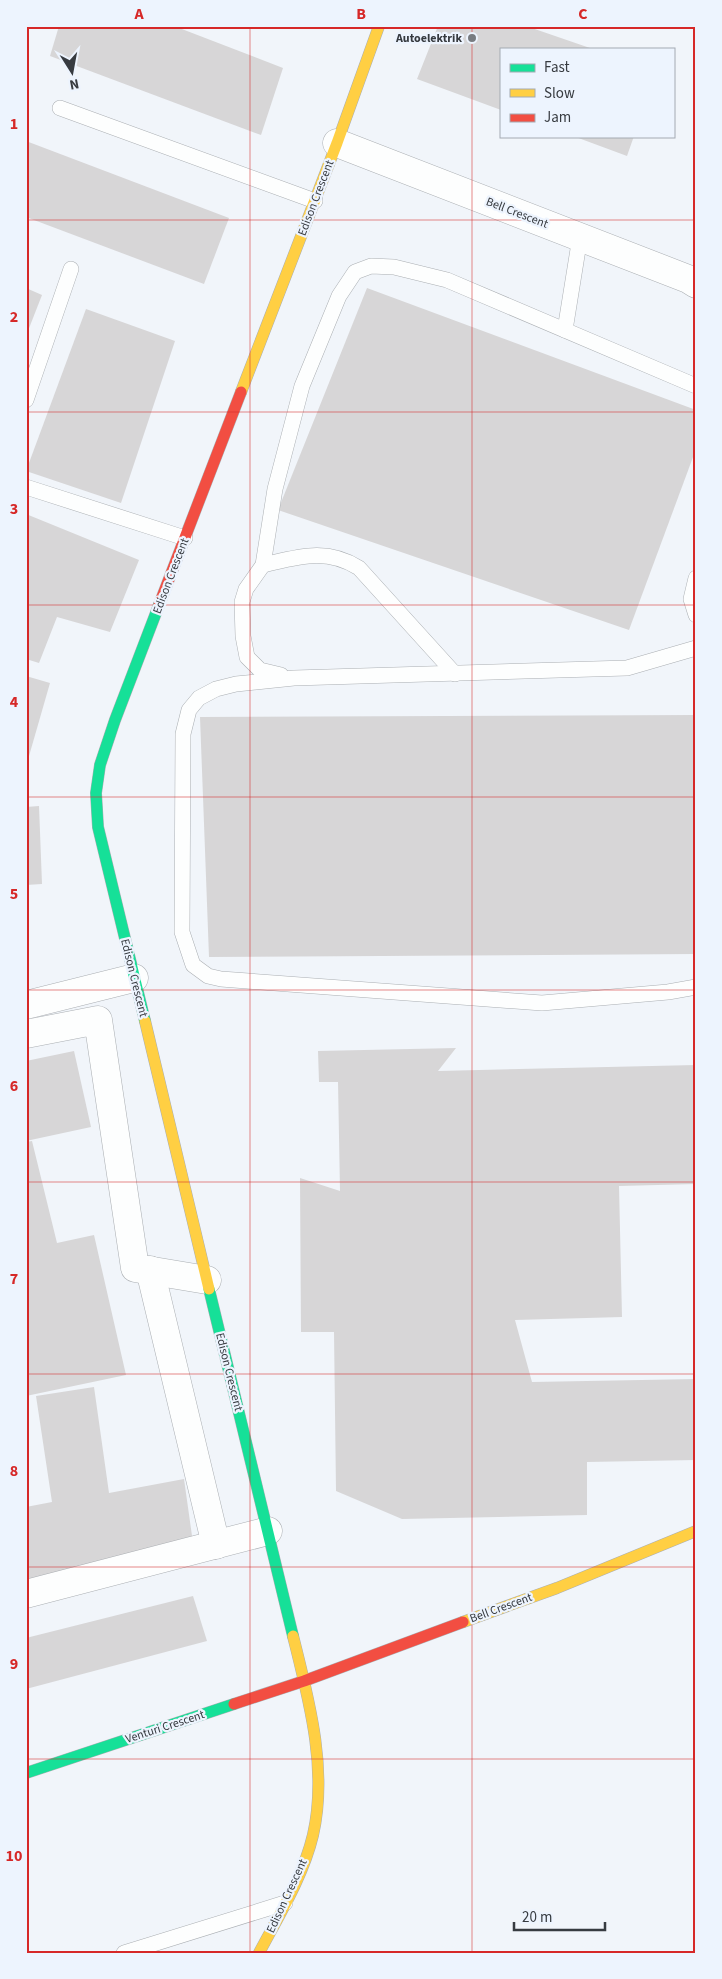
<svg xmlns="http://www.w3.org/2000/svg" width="722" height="1979" font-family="'Source Sans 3',sans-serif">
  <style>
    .building { fill: #d7d6d7 }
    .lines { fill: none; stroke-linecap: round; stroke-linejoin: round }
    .lane-casing { stroke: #abafb3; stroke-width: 16 }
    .street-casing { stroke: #abafb3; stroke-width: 29 }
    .fast-casing { stroke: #abafb3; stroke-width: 12 }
    .slow-casing { stroke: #abafb3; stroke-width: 12 }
    .jam-casing { stroke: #abafb3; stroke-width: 12 }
    .lane { stroke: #fdfefe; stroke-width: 15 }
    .street { stroke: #fdfefe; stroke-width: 28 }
    .fast { stroke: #16e098; stroke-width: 11 }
    .slow { stroke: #ffcf43; stroke-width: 11 }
    .jam { stroke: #f24e42; stroke-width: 11 }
    .grid { fill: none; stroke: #d62828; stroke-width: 1; stroke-opacity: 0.55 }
    .poi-dot { fill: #787c81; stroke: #edf4fe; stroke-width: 2 }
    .labels { text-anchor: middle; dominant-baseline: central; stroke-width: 4.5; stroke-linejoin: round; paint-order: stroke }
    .poi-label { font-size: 12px; font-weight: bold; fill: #373b40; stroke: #edf4fe; text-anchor: end }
    .street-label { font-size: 12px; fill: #373b40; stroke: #edf4fe }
    .neatline { fill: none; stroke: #d62828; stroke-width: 2 }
    .grid-label { font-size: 16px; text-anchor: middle; font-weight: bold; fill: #d62828 }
  </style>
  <rect width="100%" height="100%" fill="#f1f5fa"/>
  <g class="building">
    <path d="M59,26H174L283,68L261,135L50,56Z"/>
    <path d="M438,26H526L590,48L501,49V110L417,79Z"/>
    <path d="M573,136H634L627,156Z"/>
    <path d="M26,141L229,218L204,284L26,217Z"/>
    <path d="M26,288L42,295L26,336Z"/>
    <path d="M367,288L696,410V449L629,630L278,510Z"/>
    <path d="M86,309L175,341L121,503L26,471Z"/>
    <path d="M26,514L139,560L110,632L57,617L39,663L26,659Z"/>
    <path d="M26,676L50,683L27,763L26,762Z"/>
    <path d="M696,715V954L209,957L200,717Z"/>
    <path d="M39,806L42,884L26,885V807Z"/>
    <path d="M456,1048L438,1071L696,1065V1184L619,1186L622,1317L515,1320L532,1382L696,1379V1460L587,1462V1515L402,1519L336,1491L334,1332H301L300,1178L340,1191L338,1082H319L318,1051Z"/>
    <path d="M74,1051L91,1127L26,1141V1061Z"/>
    <path d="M32,1141L57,1243L94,1235L126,1375L26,1396V1142Z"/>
    <path d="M94,1387L109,1493L184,1479L193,1543L26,1582V1507L52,1502L36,1396Z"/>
    <path d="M193,1596L207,1641L26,1689V1638Z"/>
  </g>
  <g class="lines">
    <g class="lane-casing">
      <g id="lane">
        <path d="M60,108L315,201"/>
        <path d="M565,330L580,237"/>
        <path d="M26,400L71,269"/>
        <path d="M26,487L185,538"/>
        <path d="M263,565C298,557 326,547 359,568L455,674"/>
        <path d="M696,578L691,599L696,615"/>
        <path d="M696,648L627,668L294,678L236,684L216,689L199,698L189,710L183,734L182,932L193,965L208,976L221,979L542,1003L668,992L696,987"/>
        <path d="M281,675L260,670L247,657L243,636L242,602L246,589L263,565L275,489L302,386L339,296L355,272L371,266L394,267L447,280L696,386"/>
        <path d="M124,1953L285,1903"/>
      </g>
    </g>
    <g class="street-casing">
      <g id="street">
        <path d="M337,143L688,279L696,284"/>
        <path d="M26,1005L134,978"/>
        <path d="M26,1034L98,1020L135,1268L207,1280"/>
        <path d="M150,1270L216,1545"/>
        <path d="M26,1594L268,1531"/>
      </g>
    </g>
    <g class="fast-casing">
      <g id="fast">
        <path d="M145,1021L98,827L96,793L100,765L115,720L159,605"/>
        <path d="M209,1289L293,1636"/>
        <path d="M26,1773L234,1704"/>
      </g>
    </g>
    <g class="slow-casing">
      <g id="slow">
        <path d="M241,392L337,143L379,26"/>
        <path d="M145,1021L209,1289"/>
        <path d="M463,1622L557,1588L696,1531"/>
        <path d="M259,1953C279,1915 303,1877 313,1835C328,1770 309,1700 293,1636"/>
      </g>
    </g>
    <g class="jam-casing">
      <g id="jam">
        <path d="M159,605L241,392"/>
        <path d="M234,1704L304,1681L463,1622"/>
      </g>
    </g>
    <use href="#lane" class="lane"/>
    <use href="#street" class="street"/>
    <use href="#fast" class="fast"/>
    <use href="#slow" class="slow"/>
    <use href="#jam" class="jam"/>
  </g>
  <path class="grid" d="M250,26V1953M472,26V1953M26,220H696M26,412H696M26,605H696M26,797H696M26,990H696M26,1182H696M26,1374H696M26,1567H696M26,1759H696"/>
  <circle class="poi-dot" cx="472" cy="38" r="5"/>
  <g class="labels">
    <g class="poi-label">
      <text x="462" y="38">Autoelektrik</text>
    </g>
    <g class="street-label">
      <text transform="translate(316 198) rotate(-69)">Edison Crescent</text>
      <text transform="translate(517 213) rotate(21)">Bell Crescent</text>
      <text transform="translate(171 576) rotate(-69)">Edison Crescent</text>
      <text transform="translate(134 978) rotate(76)">Edison Crescent</text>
      <text transform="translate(229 1372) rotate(76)">Edison Crescent</text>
      <text transform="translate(501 1608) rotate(-20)">Bell Crescent</text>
      <text transform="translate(165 1727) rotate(-18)">Venturi Crescent</text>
      <text transform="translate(287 1896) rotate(-65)">Edison Crescent</text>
    </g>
  </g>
  <rect width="722" height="1979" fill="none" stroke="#edf4fe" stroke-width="55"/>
  <rect x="500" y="48" width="175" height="90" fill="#edf4fe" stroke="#a4aab2"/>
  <rect x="510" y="64" width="25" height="8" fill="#16e098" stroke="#a4aab2"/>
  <text x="544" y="72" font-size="15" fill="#373b40">Fast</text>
  <rect x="510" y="89" width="25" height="8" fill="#ffcf43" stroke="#a4aab2"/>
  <text x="544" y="98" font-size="15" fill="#373b40">Slow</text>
  <rect x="510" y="114" width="25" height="8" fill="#f24e42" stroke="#a4aab2"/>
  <text x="544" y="122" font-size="15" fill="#373b40">Jam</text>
  <g transform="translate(72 72) rotate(169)" stroke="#edf4fe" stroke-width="4" paint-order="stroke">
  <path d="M0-4L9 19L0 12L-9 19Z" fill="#373b40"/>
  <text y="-8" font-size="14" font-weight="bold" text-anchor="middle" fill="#373b40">N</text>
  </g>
  <path d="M514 1922v8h91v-8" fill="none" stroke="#373b40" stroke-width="2.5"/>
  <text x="522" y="1922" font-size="15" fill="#373b40" stroke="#edf4fe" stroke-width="4" paint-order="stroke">20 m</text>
  <rect x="28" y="28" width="666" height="1924" class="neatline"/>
  <g class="grid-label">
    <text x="139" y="19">A</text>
    <text x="361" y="19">B</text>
    <text x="583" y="19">C</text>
    <text x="14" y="129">1</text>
    <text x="14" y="322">2</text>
    <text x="14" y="514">3</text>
    <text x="14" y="707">4</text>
    <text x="14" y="899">5</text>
    <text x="14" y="1091">6</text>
    <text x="14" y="1284">7</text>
    <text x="14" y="1476">8</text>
    <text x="14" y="1669">9</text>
    <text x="14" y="1861">10</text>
  </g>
</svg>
